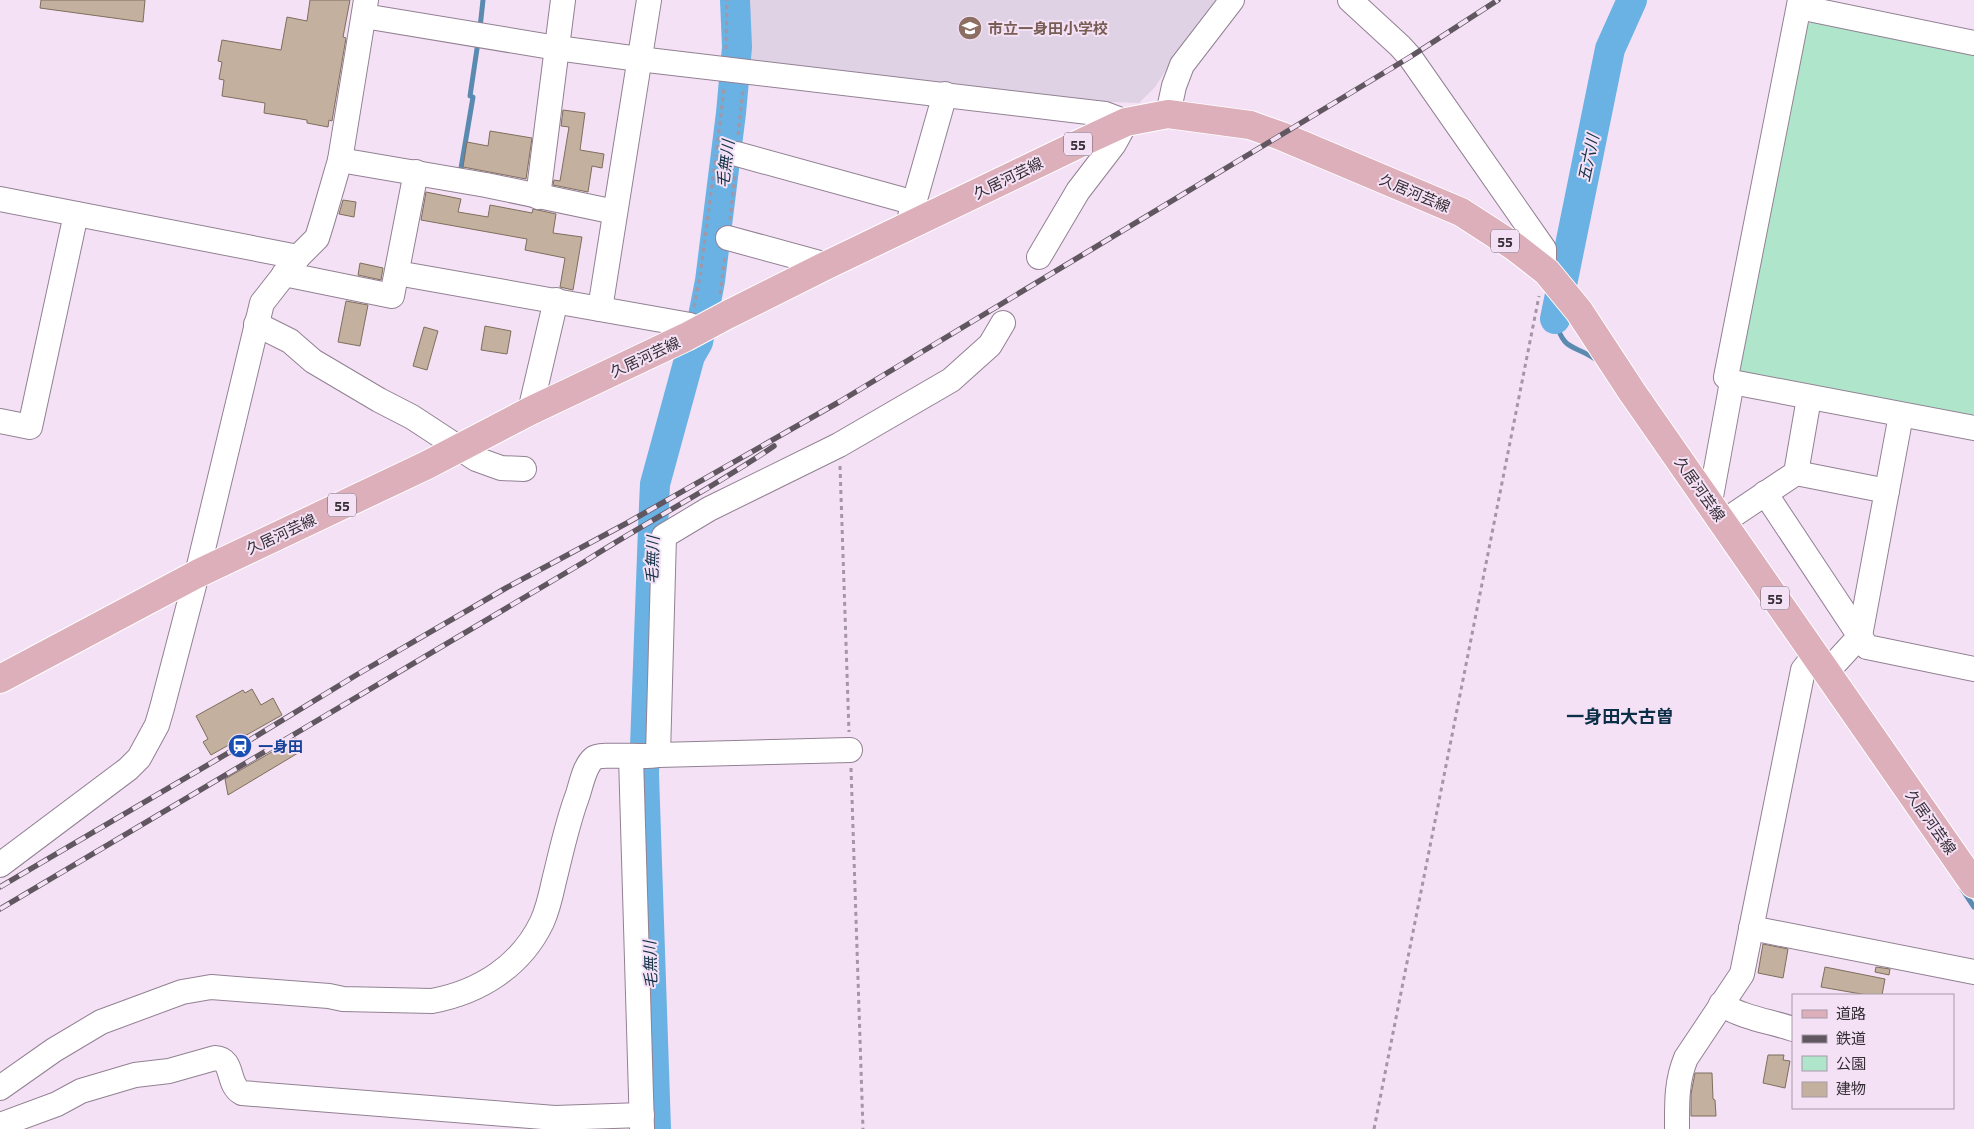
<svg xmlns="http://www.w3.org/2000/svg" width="1974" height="1129" font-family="'Titillium Web','Noto Sans JP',sans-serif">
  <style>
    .education { fill: #e0d2e5 }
    .green { fill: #afe6cb }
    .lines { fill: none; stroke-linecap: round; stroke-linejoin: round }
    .stream { stroke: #5a8ab0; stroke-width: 5 }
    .river { stroke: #6ab1e4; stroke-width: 30 }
    .building { fill: #c3b09e; stroke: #7f6e5d }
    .minor-casing { stroke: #928193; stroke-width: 26 }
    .major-casing { stroke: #fff; stroke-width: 30 }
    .path { stroke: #a496a5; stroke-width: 3; stroke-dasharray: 4 4; stroke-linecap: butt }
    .minor { stroke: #fff; stroke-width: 24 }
    .major { stroke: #dcafba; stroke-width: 28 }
    .rail-casing { stroke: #615761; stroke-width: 5.5 }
    .rail { stroke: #f4e1f5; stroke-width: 4; stroke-dasharray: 11; stroke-linecap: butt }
    .labels { text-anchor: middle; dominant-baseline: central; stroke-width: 4; stroke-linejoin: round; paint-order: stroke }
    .shield { fill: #f4e1f5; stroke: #6e646f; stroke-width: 1 }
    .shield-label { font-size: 14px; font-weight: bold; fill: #352e35 }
    .education-label { font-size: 15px; font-weight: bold; fill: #785e54; stroke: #f4e1f5; text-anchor: start }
    .street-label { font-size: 15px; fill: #352e35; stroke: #f4e1f5 }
    .transit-label { font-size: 15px; font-weight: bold; fill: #164399; stroke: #f4e1f5; text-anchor: start }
    .water-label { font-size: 16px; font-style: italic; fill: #143348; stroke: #f4e1f5 }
    .quarter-label { font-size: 18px; font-weight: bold; fill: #0c2f48; stroke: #f4e1f5 }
  </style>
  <rect width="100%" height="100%" fill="#f4e1f5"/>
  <path class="education" d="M744,0H1217L1175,56L1155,87L1139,103L1113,102L1109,106L745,63Z"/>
  <path class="green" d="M1815,20L1974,51V420L1743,375L1736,366L1803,27Z"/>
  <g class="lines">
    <g class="stream">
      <path d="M480,28L483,0"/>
      <path d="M460,174L473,97L470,96L478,42"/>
      <path d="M1555,319C1564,354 1574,343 1598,361"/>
      <path d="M1962,889L1974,907"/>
    </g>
    <g class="river">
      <path d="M1555,319L1610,49L1632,0"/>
      <path d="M656,1129L644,774L653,528L655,484L690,356L698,342L710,281L731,113L737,47L735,0"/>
    </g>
  </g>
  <g class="building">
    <path d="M41,0H145L143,22L40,8Z"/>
    <path d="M310,0H350L343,37L346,38L332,121L329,120L328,127L307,123V120L264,113L265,103L222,96L224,80L219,79L222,62L218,61L222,40L281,50L287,17L307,21Z"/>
    <path d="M563,110L585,113L580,150L604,154L602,168L592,166L588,192L553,185L554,180L560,181L569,127L561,126Z"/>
    <path d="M490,131L532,138L526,179L463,167L467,142L488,146Z"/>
    <path d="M426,192L461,199L458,212L488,217L490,205L532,213L533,209L556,214L553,233L582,237L573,290L560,287L565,258L525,250L527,239L421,220Z"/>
    <path d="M343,200L356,202L354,217L339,214Z"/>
    <path d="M360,263L383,268L381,280L358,275Z"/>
    <path d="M346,301L368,305L360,346L338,342Z"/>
    <path d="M485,326L511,331L507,354L481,350Z"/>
    <path d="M424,327L438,331L427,370L413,366Z"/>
    <path d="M252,689L261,705L273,698L282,715L211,755L203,742L208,739L196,716L243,690L245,693Z"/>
    <path d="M296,738L303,750L228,795L225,779Z"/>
    <path d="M1763,944L1788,949L1783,978L1758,973Z"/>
    <path d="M1825,967L1885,979L1882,995H1867L1821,987Z"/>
    <path d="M1876,967L1890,969L1889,975L1875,972Z"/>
    <path d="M1768,1055H1784L1783,1060L1790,1061L1785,1088L1763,1083Z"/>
    <path d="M1695,1073H1712L1713,1099L1715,1100L1716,1116H1691V1094Z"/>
  </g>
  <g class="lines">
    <g class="minor-casing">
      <g id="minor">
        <path d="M1350,0L1400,46L1410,57L1544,249V270"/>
        <path d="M1799,7L1974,43"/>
        <path d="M364,16L557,48L639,59L1105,114L1126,122L1114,144L1078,191L1039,257"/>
        <path d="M1168,114L1174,86L1182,65L1232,0"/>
        <path d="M737,154L915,203"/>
        <path d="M340,160L486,185L615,212"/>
        <path d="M538,197L563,0"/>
        <path d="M0,199L298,257"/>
        <path d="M910,217L945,94"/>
        <path d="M728,238L827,265"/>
        <path d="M397,273L690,325L686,337"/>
        <path d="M284,274L392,296L416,172"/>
        <path d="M600,309L649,0"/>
        <path d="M256,324L290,341L313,361L379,400L412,417L476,459L501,468L524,469"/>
        <path d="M1732,382L1974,428"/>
        <path d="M530,411L556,300"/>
        <path d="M0,421L30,427L76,214"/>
        <path d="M1796,473L1887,491"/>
        <path d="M1765,493L1867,647L1974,669"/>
        <path d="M1710,502L1732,382L1726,377L1800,0"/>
        <path d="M1723,522L1796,473L1809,398"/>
        <path d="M1826,673L1860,636L1901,415"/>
        <path d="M658,755L850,750"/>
        <path d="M631,757L642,1129"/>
        <path d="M0,865L128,769L139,758L157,725L162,708L197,574L262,303L298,257L317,238L322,222L340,160L366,0"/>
        <path d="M1751,928L1974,972"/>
        <path d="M1721,1004C1743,1018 1769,1021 1793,1029"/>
        <path d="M0,1088L54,1050L101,1022L182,992L211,987L329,996L343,999L432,1001C480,992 521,966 542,922C548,909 551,895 554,881C561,853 567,824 577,797C581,786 584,766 594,758C599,753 645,758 658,755L664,536L709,509L839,445L951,380L990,345L1003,323"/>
        <path d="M0,1125L57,1104L81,1091L135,1075L169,1071L215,1058C235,1059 226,1085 242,1093L555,1118L642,1115"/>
        <path d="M1677,1129C1677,1104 1676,1082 1686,1058L1742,974L1803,670L1814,656"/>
      </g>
    </g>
    <g class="major-casing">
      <path id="major" d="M0,679L197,574L427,465L530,411L686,337L727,315L827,265L1085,141L1126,122L1168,114L1250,125L1281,136L1461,212L1515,247L1547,272L1579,311L1632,392L1974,884"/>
    </g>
    <g class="path">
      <path d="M726,49L727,0"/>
      <path d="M738,135L743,89"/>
      <path d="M717,149L724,88"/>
      <path d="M730,220L735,174"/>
      <path d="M720,294L725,256"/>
      <path d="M694,307L700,276L716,155"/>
      <path d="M840,466L849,732"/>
      <path d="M851,768L863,1129"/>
      <path d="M1374,1129L1539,296"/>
    </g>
    <use href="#minor" class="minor"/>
    <use href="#major" class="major"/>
    <g class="rail-casing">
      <g id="rail">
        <path d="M0,887L240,746L358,674L506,588L627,523L839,402L1410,57L1498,0"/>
        <path d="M0,909L584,562C646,522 713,488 774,446"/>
      </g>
    </g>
    <use href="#rail" class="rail"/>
  </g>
  <defs>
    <g id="school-disc" transform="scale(1.25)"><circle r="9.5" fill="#8d6e63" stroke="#f4e1f5"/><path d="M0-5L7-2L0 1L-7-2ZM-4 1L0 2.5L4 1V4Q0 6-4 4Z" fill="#fff"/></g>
    <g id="station-disc" transform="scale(1.25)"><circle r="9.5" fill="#1a4fb4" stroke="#f4e1f5"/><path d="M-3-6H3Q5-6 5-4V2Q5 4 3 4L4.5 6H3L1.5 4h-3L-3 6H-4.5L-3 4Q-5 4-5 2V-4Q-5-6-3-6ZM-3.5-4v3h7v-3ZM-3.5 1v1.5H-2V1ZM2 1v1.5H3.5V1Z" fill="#fff"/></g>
  </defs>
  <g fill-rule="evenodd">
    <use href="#school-disc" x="970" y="28"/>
    <use href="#station-disc" x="240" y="746"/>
  </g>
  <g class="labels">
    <g class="shield">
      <rect x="1064" y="132.5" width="28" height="23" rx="4"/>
      <rect x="1491" y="229.5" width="28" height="23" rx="4"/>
      <rect x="328" y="493.5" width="28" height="23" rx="4"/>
      <rect x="1761" y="586.5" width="28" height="23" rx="4"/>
    </g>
    <g class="shield-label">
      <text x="1078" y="144">55</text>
      <text x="1505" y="241">55</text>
      <text x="342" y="505">55</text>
      <text x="1775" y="598">55</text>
    </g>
    <g class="education-label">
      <text x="988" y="28">市立一身田小学校</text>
    </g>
    <g class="street-label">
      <text transform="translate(1008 178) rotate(-26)">久居河芸線</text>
      <text transform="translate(1415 193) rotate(23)">久居河芸線</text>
      <text transform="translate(645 357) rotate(-25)">久居河芸線</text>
      <text transform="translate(1700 489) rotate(55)">久居河芸線</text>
      <text transform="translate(281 534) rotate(-25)">久居河芸線</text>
      <text transform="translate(1931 822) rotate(55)">久居河芸線</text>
    </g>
    <g class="transit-label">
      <text x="258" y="746">一身田</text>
    </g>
    <g class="water-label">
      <text transform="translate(1588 158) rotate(-78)">五六川</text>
      <text transform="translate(725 164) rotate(-83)">毛無川</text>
      <text transform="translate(652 560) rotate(-88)">毛無川</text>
      <text transform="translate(650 965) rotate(-92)">毛無川</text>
    </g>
    <g class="quarter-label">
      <text x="1620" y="716">一身田大古曽</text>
    </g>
  </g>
  <rect x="1792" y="994" width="162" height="115" fill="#f4e1f5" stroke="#a899a8"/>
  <rect x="1802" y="1010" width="25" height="8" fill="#dcafba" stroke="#a899a8"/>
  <text x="1836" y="1019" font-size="15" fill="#352e35">道路</text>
  <rect x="1802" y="1035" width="25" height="8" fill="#615761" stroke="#a899a8"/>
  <text x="1836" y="1044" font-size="15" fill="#352e35">鉄道</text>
  <rect x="1802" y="1056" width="25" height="15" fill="#afe6cb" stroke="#a899a8"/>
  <text x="1836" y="1069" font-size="15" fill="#352e35">公園</text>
  <rect x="1802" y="1082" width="25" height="15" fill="#c3b09e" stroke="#a899a8"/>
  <text x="1836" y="1094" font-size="15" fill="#352e35">建物</text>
</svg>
